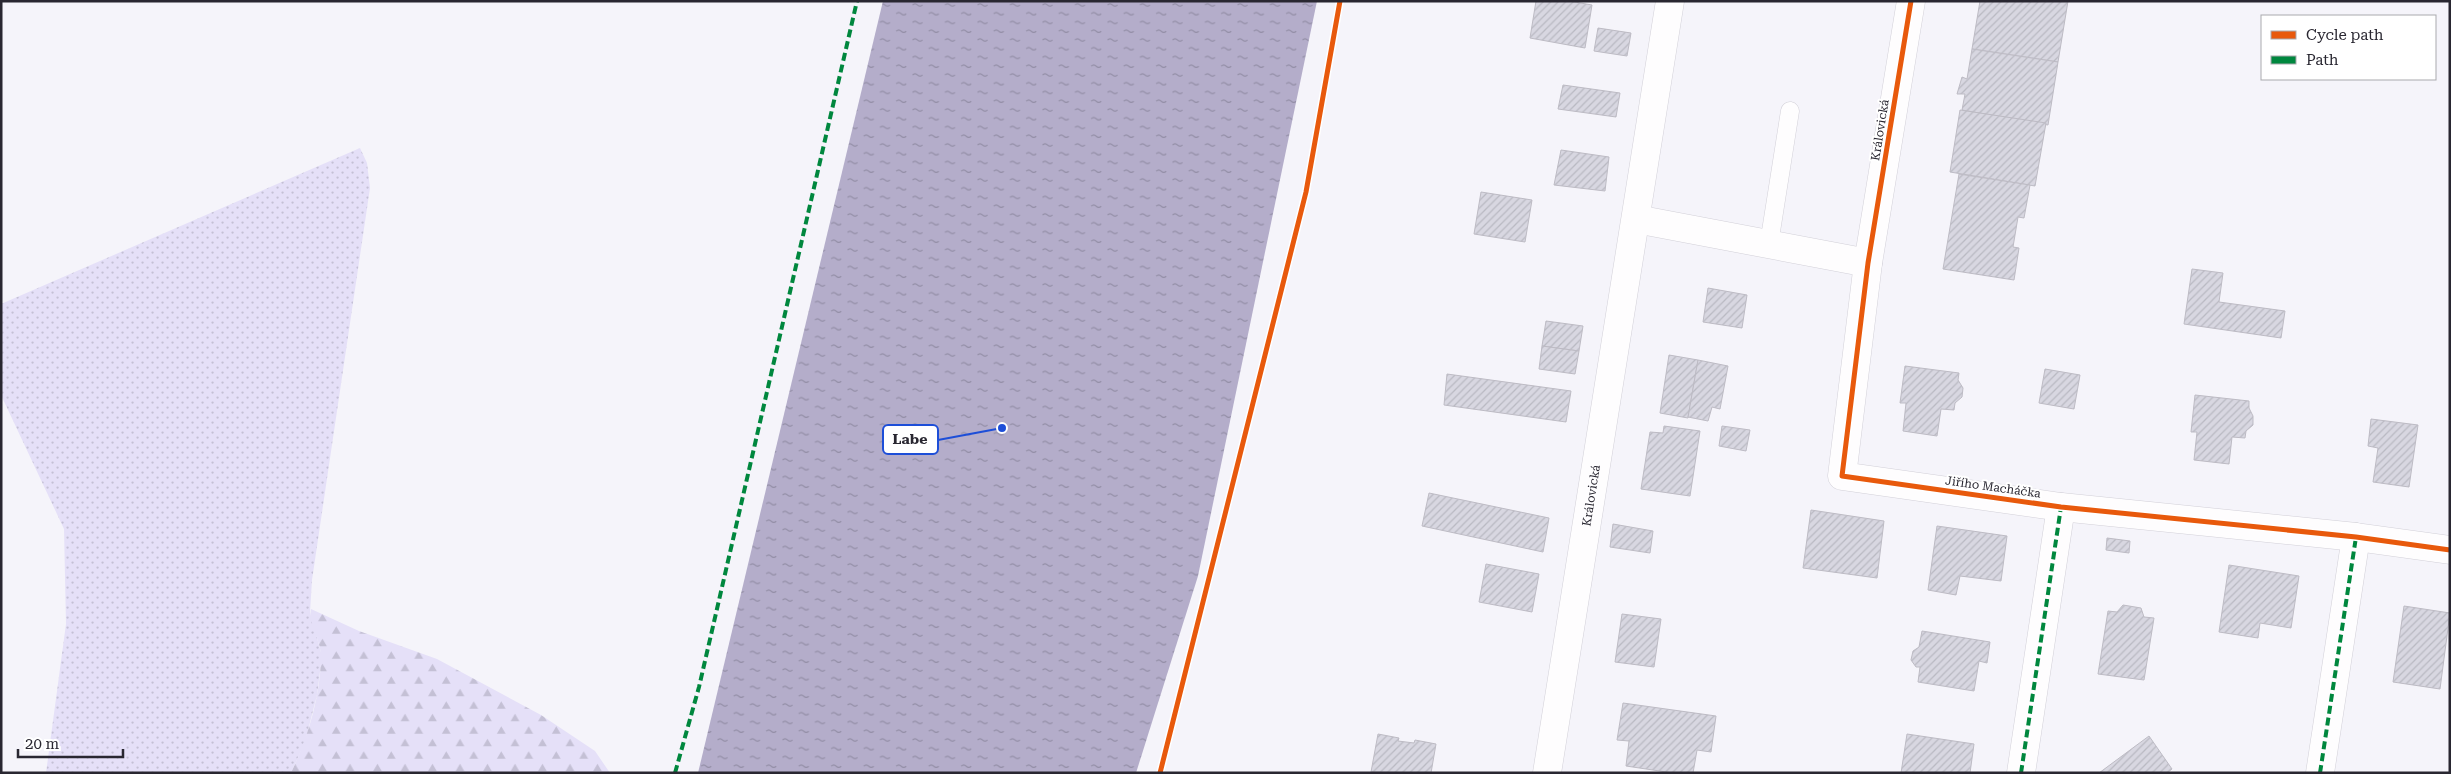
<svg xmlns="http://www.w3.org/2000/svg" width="2451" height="774" font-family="'Roboto Serif',serif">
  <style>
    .grass { fill: url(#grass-dots) }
    .forest { fill: url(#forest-firs) }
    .water { fill: url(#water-ripples) }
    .building { fill: url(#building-hatch); stroke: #bdbbc4 }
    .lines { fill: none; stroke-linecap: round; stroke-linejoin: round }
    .service-casing { stroke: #d2d0d8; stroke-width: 19 }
    .minor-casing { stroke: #d2d0d8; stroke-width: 29 }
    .secondary-casing { stroke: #d2d0d8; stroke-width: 29 }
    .service { stroke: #fefdfe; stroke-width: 18 }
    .minor { stroke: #fefdfe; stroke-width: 28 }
    .secondary { stroke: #fefdfe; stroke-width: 28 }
    .quiet { stroke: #00873e; stroke-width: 4; stroke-dasharray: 8 4; stroke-linecap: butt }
    .cycleway-casing { stroke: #fff; stroke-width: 8 }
    .cycleway { stroke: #e8590c; stroke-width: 5 }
    .labels { text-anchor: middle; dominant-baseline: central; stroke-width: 4; stroke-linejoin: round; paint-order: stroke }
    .street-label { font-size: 12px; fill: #292731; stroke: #fff }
    .leader { fill: none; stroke: #1d4ed8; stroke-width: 2 }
    .callout-dot { fill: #1d4ed8; stroke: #fff; stroke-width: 2 }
    .callout { fill: #fff; stroke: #1d4ed8; stroke-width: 2 }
    .callout-label { font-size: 14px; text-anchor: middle; font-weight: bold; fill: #292731 }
  </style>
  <defs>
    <pattern id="grass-dots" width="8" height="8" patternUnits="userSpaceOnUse" patternTransform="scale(1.25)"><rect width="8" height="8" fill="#e5e0f8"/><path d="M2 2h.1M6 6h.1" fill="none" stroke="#c4c0d5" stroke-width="1.8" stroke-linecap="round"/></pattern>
    <pattern id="forest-firs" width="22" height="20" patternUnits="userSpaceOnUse" patternTransform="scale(1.25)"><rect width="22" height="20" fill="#e5e0f8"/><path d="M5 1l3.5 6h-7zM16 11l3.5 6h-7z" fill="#c4c0d5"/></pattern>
    <pattern id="water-ripples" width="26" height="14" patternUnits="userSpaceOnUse" patternTransform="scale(1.25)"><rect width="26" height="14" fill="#b4adca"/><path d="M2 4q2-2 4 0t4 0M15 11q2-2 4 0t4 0" fill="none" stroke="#928da5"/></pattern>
    <pattern id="building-hatch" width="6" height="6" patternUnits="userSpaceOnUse" patternTransform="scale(1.25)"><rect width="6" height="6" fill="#d8d7e1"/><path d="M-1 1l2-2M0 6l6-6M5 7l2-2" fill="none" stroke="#b9b9c2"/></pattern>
  </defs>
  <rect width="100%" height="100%" fill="#f5f4fa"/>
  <path class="grass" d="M360,148L367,163L370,188L312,580L310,612L322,656L317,695L305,742L291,773H46L66,624L64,529L1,395V304Z"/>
  <path class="forest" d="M311,609L359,631L437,659L541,715L595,751L610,773H291C308,737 320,698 321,658C322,642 308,624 311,609Z"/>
  <path class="water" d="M883,1H1317L1198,576L1136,773H698Z"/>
  <g class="building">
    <path d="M1536,1H1569L1592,5L1585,48L1530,38Z"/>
    <path d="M1980,1H2068L2058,62L1972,49Z"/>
    <path d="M1598,28L1631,33L1627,56L1594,51Z"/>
    <path d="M1972,49L2058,62L2048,125L1962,110L1965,94H1957L1962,77L1967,79Z"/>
    <path d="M1563,85L1620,93L1616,117L1558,109Z"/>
    <path d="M1960,110L2046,123L2035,186L1950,172Z"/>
    <path d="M1561,150L1609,157L1605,191L1554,185Z"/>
    <path d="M1959,174L2030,185L2024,218L2018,217L2013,247L2019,248L2014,280L1943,269Z"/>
    <path d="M1481,192L1532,200L1525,242L1474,234Z"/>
    <path d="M2192,269L2223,273L2219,302L2285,311L2281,338L2184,324Z"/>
    <path d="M1708,288L1747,295L1742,328L1703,322Z"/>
    <path d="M1546,321L1583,326L1579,351L1542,346Z"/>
    <path d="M1542,346L1579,351L1575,374L1539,369Z"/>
    <path d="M1669,355L1698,360L1688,418L1660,413Z"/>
    <path d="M1698,360L1728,366L1720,409L1712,407L1708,421L1688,417Z"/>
    <path d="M1905,366L1959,373L1958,380L1963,388L1962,397L1955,403L1954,410L1941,409L1937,436L1903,431L1906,403H1900Z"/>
    <path d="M2045,369L2080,375L2074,409L2039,403Z"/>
    <path d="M1447,374L1571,391L1566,422L1444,405Z"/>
    <path d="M2195,395L2249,401V408L2253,416V425L2246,431L2245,438L2232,437L2229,464L2194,460L2197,432H2191Z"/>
    <path d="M2371,419L2418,425L2409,487L2373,482L2378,448L2368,446Z"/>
    <path d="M1664,426L1700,431L1690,496L1641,489L1650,432L1663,433Z"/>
    <path d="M1722,426L1750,430L1746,451L1719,446Z"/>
    <path d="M1429,493L1549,518L1543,552L1422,526Z"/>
    <path d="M1811,510L1884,521L1877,578L1803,568Z"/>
    <path d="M1613,524L1653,531L1650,553L1610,547Z"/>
    <path d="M1937,526L2007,536L2001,581L1960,576L1956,595L1928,590Z"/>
    <path d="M2107,538L2130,541L2129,553L2106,550Z"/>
    <path d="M1486,564L1539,574L1532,612L1479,602Z"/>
    <path d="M2229,565L2299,576L2291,628L2260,623L2258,638L2219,632Z"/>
    <path d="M2123,605L2141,608L2144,617L2154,618L2144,680L2098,674L2108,611L2117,612Z"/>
    <path d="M2404,606L2450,613L2440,689L2393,682Z"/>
    <path d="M1622,614L1661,619L1654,667L1615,662Z"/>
    <path d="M1922,631L1990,642L1987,663L1979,661L1974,691L1918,682L1920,667H1916L1911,660L1913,651L1919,647Z"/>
    <path d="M1623,703L1716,716L1711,752L1697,750L1693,773H1673L1626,766L1629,741L1617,740Z"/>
    <path d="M1378,734L1399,738L1398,741L1414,743L1415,740L1436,744L1431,773L1371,772Z"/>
    <path d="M1907,734L1974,744L1970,773H1901Z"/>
    <path d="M2149,736L2172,769L2167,773H2099Z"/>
  </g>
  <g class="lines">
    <g class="service-casing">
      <path id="service" d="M1769,244L1790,111"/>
    </g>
    <g class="minor-casing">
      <g id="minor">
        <path d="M1911,1L1868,263L1842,476L2061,507L2356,537L2450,550"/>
        <path d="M1636,219L1868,263"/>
        <path d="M2021,773L2061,507"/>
        <path d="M2320,773L2356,537"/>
      </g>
    </g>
    <g class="secondary-casing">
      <g id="secondary">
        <path id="s1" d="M1547,773L1670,1"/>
      </g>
    </g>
    <use href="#service" class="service"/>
    <use href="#minor" class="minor"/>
    <use href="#secondary" class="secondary"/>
    <g class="quiet">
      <path d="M675,773L699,687L857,1"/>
      <path d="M2021,773L2061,507"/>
      <path d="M2320,773L2356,537"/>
    </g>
    <g class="cycleway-casing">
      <g id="cycleway">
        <path d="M1911,1L1868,263L1842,476L2061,507L2356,537L2450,550"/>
        <path d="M1160,773L1306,192L1340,1"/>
      </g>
    </g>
    <use href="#cycleway" class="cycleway"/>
  </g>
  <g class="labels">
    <g class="street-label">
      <text transform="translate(1880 130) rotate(-81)">Královická</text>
      <text transform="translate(1993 487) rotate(8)">Jiřího Macháčka</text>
      <text stroke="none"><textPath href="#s1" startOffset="281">Královická</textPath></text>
    </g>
  </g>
  <path class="leader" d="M1002 428L938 440"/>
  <circle class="callout-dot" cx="1002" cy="428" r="5"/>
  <rect class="callout" x="883" y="425" width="55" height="29" rx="5"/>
  <g class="callout-label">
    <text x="910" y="444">Labe</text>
  </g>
  <rect width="2451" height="774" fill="none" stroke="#292731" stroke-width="5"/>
  <rect x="2261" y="15" width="175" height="65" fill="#ffffff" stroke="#a9a9ad"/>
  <rect x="2271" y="31" width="25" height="8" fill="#e8590c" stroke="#a9a9ad"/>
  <text x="2306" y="40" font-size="15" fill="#292731">Cycle path</text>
  <rect x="2271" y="56" width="25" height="8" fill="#00873e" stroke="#a9a9ad"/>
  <text x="2306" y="65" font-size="15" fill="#292731">Path</text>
  <path d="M18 749v8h105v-8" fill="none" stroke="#292731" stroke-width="2.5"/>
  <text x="25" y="749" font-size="15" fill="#292731" stroke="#ffffff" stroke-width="4" paint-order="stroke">20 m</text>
</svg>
